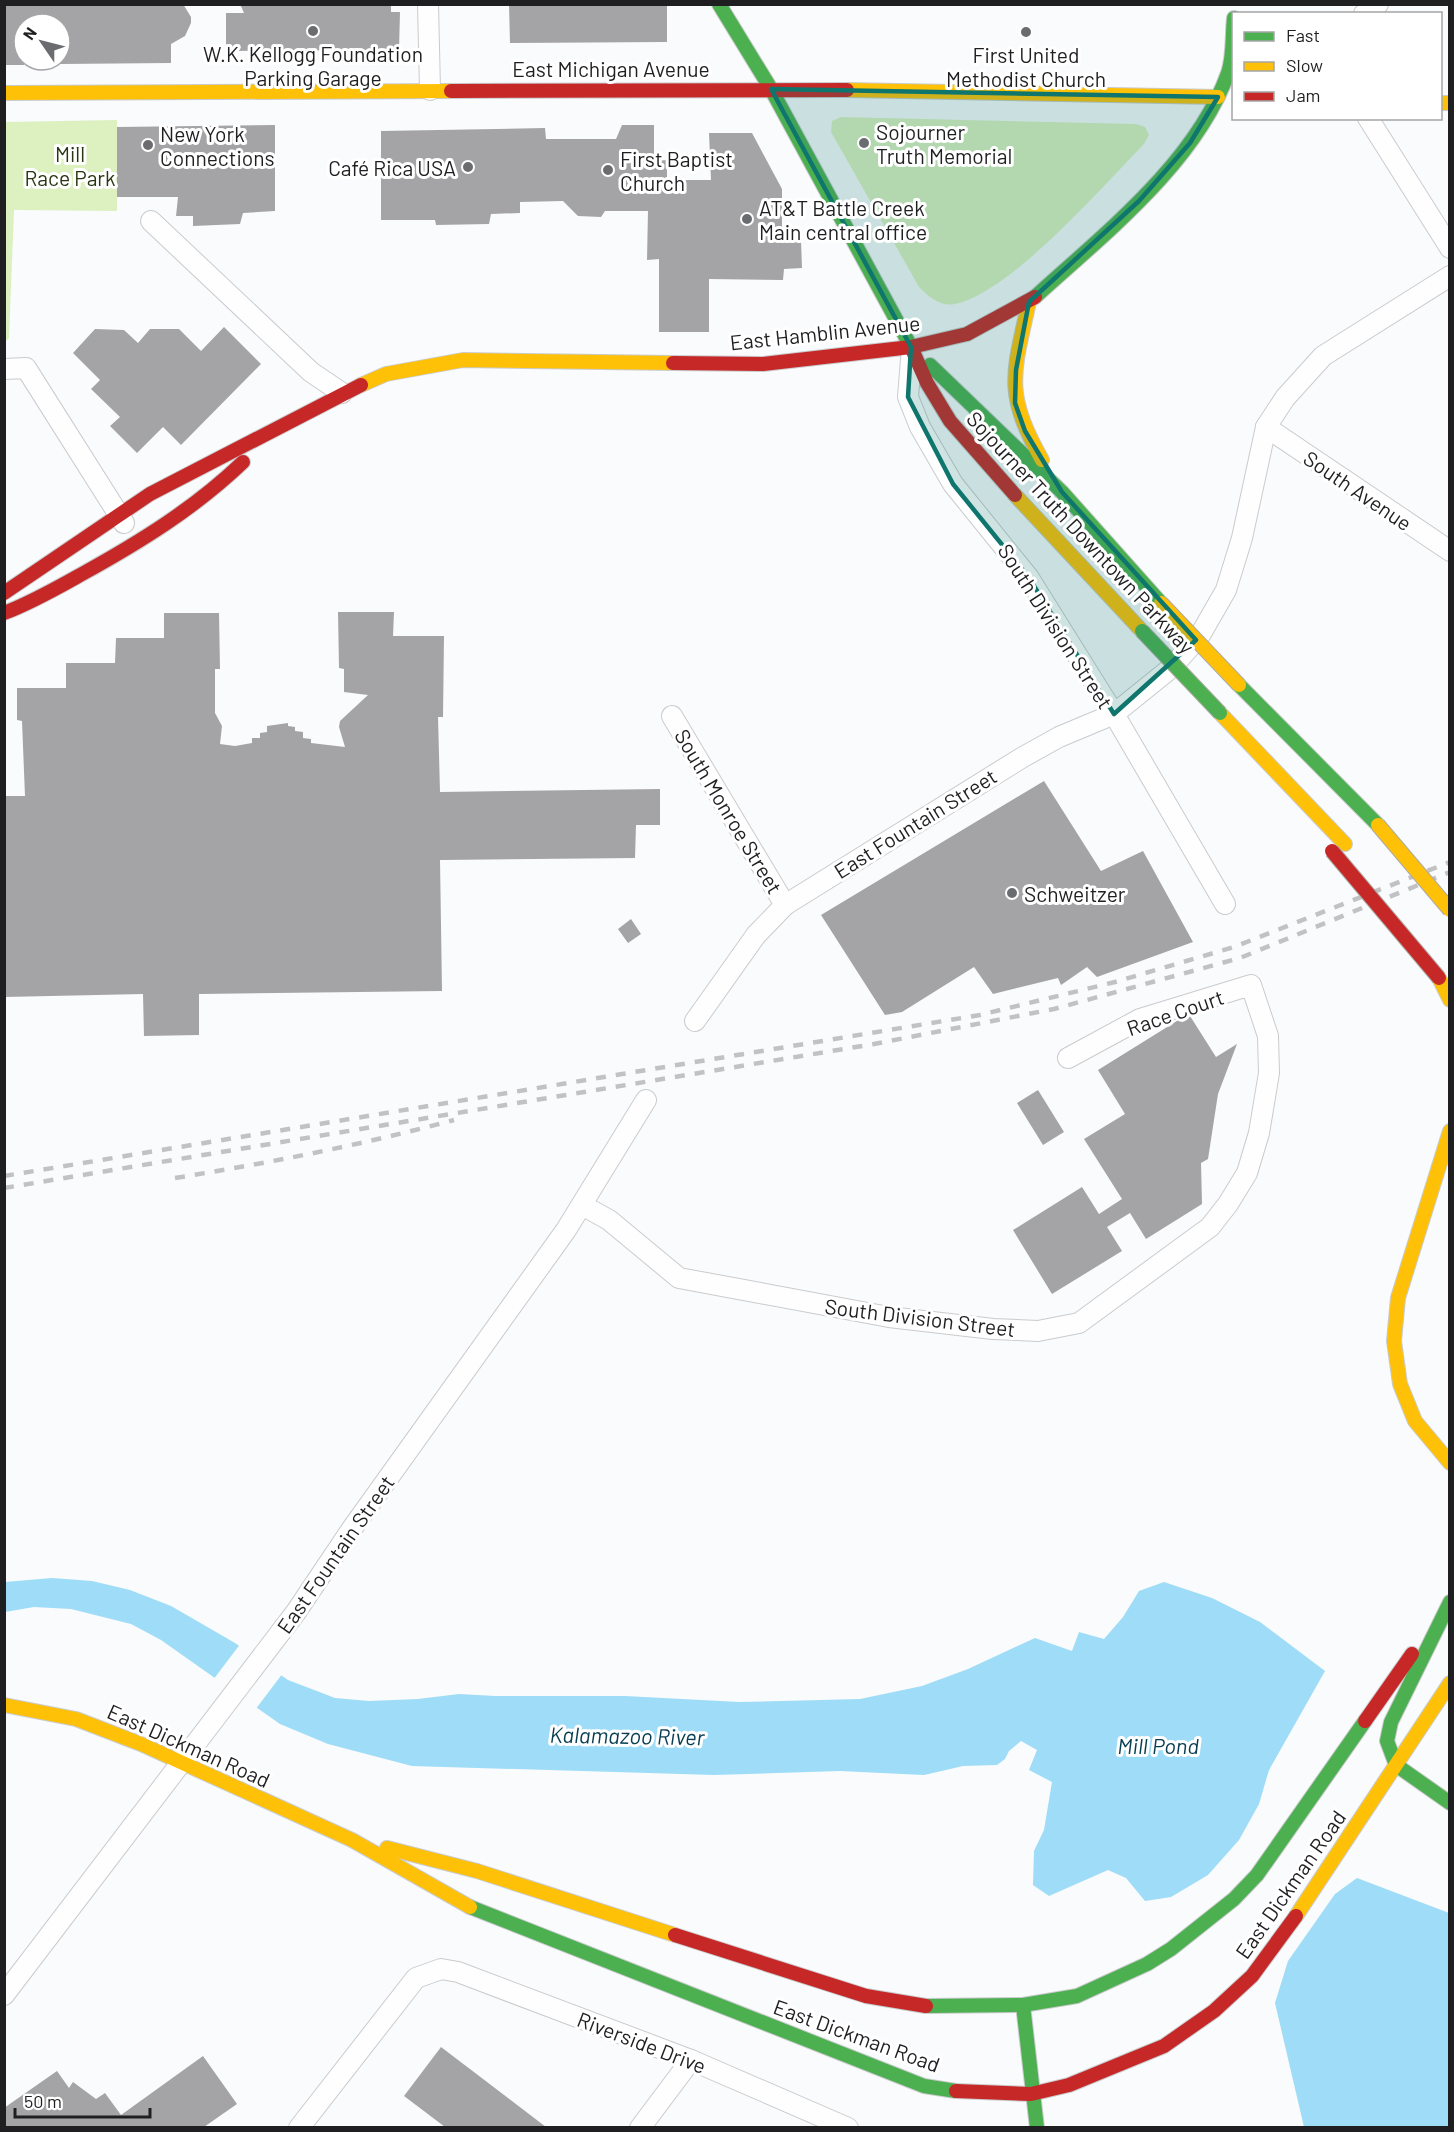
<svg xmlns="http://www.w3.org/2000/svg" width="1454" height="2132" font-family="Barlow,sans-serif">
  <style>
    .green { fill: #dcf0c0 }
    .water { fill: #9edcf7 }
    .pier { fill: #f9fbfd }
    .building { fill: #a4a4a6 }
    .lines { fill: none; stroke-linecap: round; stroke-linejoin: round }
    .street-casing { stroke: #cacbcd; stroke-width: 22 }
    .fast-casing { stroke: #cacbcd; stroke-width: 16 }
    .slow-casing { stroke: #cacbcd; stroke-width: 16 }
    .jam-casing { stroke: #cacbcd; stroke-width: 16 }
    .street { stroke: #fefeff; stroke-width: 20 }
    .fast { stroke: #4caf50; stroke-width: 14 }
    .slow { stroke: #ffc107; stroke-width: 14 }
    .jam { stroke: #c62828; stroke-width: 14 }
    .rail { stroke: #c2c2c2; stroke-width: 4.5; stroke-dasharray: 10 10; stroke-linecap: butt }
    .fast-bridge-casing { stroke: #aeaaa4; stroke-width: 16; stroke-linecap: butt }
    .slow-bridge-casing { stroke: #aeaaa4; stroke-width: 16; stroke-linecap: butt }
    .jam-bridge-casing { stroke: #aeaaa4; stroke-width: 16; stroke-linecap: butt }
    .fast-bridge { stroke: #4caf50; stroke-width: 14 }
    .slow-bridge { stroke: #ffc107; stroke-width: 14 }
    .jam-bridge { stroke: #c62828; stroke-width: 14 }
    .marked { fill: #0f766e; fill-opacity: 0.2; stroke: #0f766e; stroke-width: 4.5; stroke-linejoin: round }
    .poi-dot { fill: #6b6c6f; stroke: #fff; stroke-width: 2 }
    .labels { text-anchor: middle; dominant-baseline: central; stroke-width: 6; stroke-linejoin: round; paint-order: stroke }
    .poi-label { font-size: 21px; fill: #1f1f22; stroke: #fff; text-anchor: start }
    .street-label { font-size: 21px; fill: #1f1f22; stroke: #fff }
    .park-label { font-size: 21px; fill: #293711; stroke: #fff }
    .water-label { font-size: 22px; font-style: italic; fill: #083e52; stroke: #fff }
  </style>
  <rect width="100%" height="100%" fill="#f9fbfd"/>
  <g class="green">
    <path d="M841,117L1136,124L1145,127L1149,135L1144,144C1103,186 1010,293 955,304C940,307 929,297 919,287L831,132L832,121Z"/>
    <path d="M117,120V211L14,210L9,338L6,341L5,352V122Z"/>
  </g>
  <g class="water">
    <path d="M52,1578L92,1581L130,1590L171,1606L235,1643L288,1680L335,1698L369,1701L418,1699L459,1694L495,1696H625L739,1702L860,1699L922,1686L968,1669L1035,1638L1072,1651L1079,1632L1104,1639L1123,1617L1139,1591L1164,1582L1212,1598L1260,1622L1325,1671L1269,1770L1259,1804L1239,1840L1208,1875L1171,1897L1145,1901L1126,1878L1108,1870L1049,1896L1033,1885L1034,1851L1044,1830L1052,1782L1029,1770L1037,1750L1021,1741L1009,1751L1005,1759L997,1765L963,1766L924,1775L840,1771L714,1775L412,1766L328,1744L280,1724L161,1640L131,1624L71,1609L34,1607L5,1612V1582Z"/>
    <path d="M1357,1878L1449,1913V2127H1304L1275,2003L1288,1961L1335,1894Z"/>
  </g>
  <path class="pier" d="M241,1643L283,1673L255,1710L213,1680Z"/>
  <g class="building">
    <path d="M4,4H183L191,17V23L185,36L171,44V63L60,64V24H24V65H4Z"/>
    <path d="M240,4H391V12H400L399,50L226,51V13H244Z"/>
    <path d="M509,4H667V42L510,43Z"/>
    <path d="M275,125V211L243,213L240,224L193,226V216H176L178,197H117V127Z"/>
    <path d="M622,125H654V161L667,160V180H711L709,133H752L782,189V241H801L802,268L784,269L783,280L709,279V332H659V259L647,260L648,211H605L601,217L578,216L563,201L520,202V213L491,214L489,224L436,225L435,220H381V131L545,128L546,139H616Z"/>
    <path d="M224,327L261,364L181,445L163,427L137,453L110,426L120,417L91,389L100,380L73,353L95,329L124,330L138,343L150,329H179L201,351Z"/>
    <path d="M338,612H394L393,636H444L443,717H438L440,792L660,789V825H636L635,858L440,860L442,991L199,994V1035L144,1036L143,994L4,997V796H25L22,721L17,720V688H66V663H115L116,638H164V613H219L220,669H215V713L222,726L220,744L235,746L252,743V738H260V733L267,732V726L288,723V726L295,727V731L303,732V738L311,739V743L345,747L339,727L340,721L368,695L344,692V669L339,668Z"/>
    <path d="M1044,781L1101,871L1143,851L1193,942L1097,977L1087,967L1061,985L1058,978L993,994L974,967L902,1012L885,1015L821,915Z"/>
    <path d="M631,919L641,934L628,943L618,929Z"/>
    <path d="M1190,1016L1216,1057L1237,1044L1218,1094L1208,1159L1201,1163L1202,1204L1146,1239L1130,1213L1107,1227L1122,1251L1052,1294L1013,1230L1082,1187L1099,1214L1122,1199L1084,1139L1125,1114L1098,1070L1180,1019Z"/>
    <path d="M1038,1090L1064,1132L1043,1145L1017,1103Z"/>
    <path d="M441,2047L546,2127H445L404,2096Z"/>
    <path d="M203,2056L237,2104L204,2127H4V2108L57,2071L69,2088L73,2082L96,2099L105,2093L121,2115Z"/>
  </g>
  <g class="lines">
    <g class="street-casing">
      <g id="street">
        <path d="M428,4L430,90"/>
        <path d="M1364,14L1378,4"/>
        <path d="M1368,118L1450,248"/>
        <path d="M151,221L311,372L342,393"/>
        <path d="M911,359L908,397L920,427L953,484L1029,578L1114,714L1225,904"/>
        <path d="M4,369L26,368L124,523"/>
        <path d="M1266,427L1450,551"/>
        <path d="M672,716L785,905"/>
        <path d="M695,1021L756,935L785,905L1023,757L1059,737L1114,714L1171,668L1199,637L1226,590L1242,538L1266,427L1285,398L1323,356L1450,276"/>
        <path d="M582,1205L609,1220L679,1278L889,1317L993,1329L1038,1331L1079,1323L1210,1227L1228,1204L1247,1173L1259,1133L1269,1073L1268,1036L1251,985L1140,1019L1068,1058"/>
        <path d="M4,1995L296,1612L351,1530L566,1230L646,1100"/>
        <path d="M299,2128L416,1978L441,1969L458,1972L691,2060L848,2128"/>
        <path d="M640,2128L691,2060"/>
      </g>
    </g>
    <g class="fast-casing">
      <g id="fast">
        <path d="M719,4L771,89L911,347"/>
        <path d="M1035,297C1104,234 1196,163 1228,73C1234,56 1232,35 1234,18"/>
        <path d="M930,365L1062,492L1161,603"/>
        <path d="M1239,685L1378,825"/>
        <path d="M1450,1602L1391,1722L1387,1741L1396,1765L1450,1803"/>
        <path d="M470,1907L924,2086L956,2091"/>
        <path d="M1023,2005L1037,2128"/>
        <path d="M926,2006L1023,2005L1077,1996L1147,1964L1171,1949L1234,1899L1257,1875L1365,1721"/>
      </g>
    </g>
    <g class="slow-casing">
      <g id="slow">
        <path d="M847,90L1218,97"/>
        <path d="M4,93L451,91"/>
        <path d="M1440,103H1450"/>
        <path d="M1029,302C1013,375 1004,392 1042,460"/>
        <path d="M361,385L386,374L463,360L673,363"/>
        <path d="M1015,495L1142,631"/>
        <path d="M1220,713L1345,844"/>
        <path d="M1439,978L1450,1000"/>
        <path d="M1450,1131L1398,1298L1394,1341L1400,1384L1415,1421L1450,1463"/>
        <path d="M4,1705L76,1719L141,1744L352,1840L470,1907"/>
        <path d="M387,1848L477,1871L675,1935"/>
        <path d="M1296,1916L1450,1683"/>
      </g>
    </g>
    <g class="jam-casing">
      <g id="jam">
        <path d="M451,91L847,90"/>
        <path d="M911,347L927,383L950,421L1015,495"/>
        <path d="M673,363L763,364L911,347L967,334L1035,297"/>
        <path d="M4,593L150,494L361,385"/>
        <path d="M4,613C31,603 57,588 82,574C140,542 195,508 243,462"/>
        <path d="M1365,1721L1412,1654"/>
        <path d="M675,1935L866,1996L926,2006"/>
        <path d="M956,2091L1031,2094L1069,2085L1164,2046L1214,2011L1252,1976L1296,1916"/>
      </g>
    </g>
    <use href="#street" class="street"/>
    <use href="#fast" class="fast"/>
    <use href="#slow" class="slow"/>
    <use href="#jam" class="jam"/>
    <g class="rail">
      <path d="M4,1176L980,1015L1115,982L1234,947L1450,862"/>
      <path d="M175,1178C269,1163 361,1145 454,1120"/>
      <path d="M4,1188L874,1044L1054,1009L1240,958L1450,872"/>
    </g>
    <g class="fast-bridge-casing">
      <path id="fast-bridge" d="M1142,631L1220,713"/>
    </g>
    <g class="slow-bridge-casing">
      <g id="slow-bridge">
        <path d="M1161,603L1239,685"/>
        <path d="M1378,825L1450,910"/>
      </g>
    </g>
    <g class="jam-bridge-casing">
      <path id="jam-bridge" d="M1332,851L1439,978"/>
    </g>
    <use href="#fast-bridge" class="fast-bridge"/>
    <use href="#slow-bridge" class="slow-bridge"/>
    <use href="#jam-bridge" class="jam-bridge"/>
  </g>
  <path class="marked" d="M771,89L1218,97L1190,143L1139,201L1029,302L1016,370L1015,403L1025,431L1062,492L1196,640L1114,714L1029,578L953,484L908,397L911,347Z"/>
  <g class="poi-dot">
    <circle cx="313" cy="31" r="6"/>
    <circle cx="1026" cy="32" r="6"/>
    <circle cx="864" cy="143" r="6"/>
    <circle cx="148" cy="145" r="6"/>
    <circle cx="468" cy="167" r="6"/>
    <circle cx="608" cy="170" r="6"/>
    <circle cx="747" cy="219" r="6"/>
    <circle cx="1012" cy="893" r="6"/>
  </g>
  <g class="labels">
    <g class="poi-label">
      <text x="313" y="53" text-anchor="middle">W.K. Kellogg Foundation<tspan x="313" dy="24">Parking Garage</tspan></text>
      <text x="1026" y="54" text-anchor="middle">First United<tspan x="1026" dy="24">Methodist Church</tspan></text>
      <text x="876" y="131">Sojourner<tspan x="876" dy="24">Truth Memorial</tspan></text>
      <text x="160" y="133">New York<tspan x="160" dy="24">Connections</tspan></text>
      <text x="620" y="158">First Baptist<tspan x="620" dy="24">Church</tspan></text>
      <text x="456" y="167" text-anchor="end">Café Rica USA</text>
      <text x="759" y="207">AT&amp;T Battle Creek<tspan x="759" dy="24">Main central office</tspan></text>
      <text x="1024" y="893">Schweitzer</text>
    </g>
    <g class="street-label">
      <text x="611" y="68">East Michigan Avenue</text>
      <text transform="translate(825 332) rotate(-6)">East Hamblin Avenue</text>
      <text transform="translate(1358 490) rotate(34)">South Avenue</text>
      <text transform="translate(1081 532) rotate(47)">Sojourner Truth Downtown Parkway</text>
      <text transform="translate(1056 626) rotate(57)">South Division Street</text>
      <text transform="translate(729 811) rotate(59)">South Monroe Street</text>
      <text transform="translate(915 823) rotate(-32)">East Fountain Street</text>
      <text transform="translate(1175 1012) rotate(-19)">Race Court</text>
      <text transform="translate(920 1317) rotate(7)">South Division Street</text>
      <text transform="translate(335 1554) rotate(-55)">East Fountain Street</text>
      <text transform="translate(189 1745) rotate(24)">East Dickman Road</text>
      <text transform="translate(1290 1884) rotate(-55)">East Dickman Road</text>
      <text transform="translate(857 2035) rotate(20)">East Dickman Road</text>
      <text transform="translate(642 2042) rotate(21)">Riverside Drive</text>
    </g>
    <g class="park-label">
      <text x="70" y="153">Mill<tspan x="70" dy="24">Race Park</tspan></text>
    </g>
    <g class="water-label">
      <text transform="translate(627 1735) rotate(1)">Kalamazoo River</text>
      <text x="1158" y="1745">Mill Pond</text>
    </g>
  </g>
  <rect width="1454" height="2132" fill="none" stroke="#1f1f22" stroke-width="12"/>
  <rect x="1232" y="12" width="210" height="108" fill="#ffffff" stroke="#a5a5a7" stroke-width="1.5"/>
  <rect x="1244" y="32" width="30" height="9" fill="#4caf50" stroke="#a5a5a7" stroke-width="1.5"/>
  <text x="1286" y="42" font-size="18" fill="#1f1f22">Fast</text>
  <rect x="1244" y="62" width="30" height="9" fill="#ffc107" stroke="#a5a5a7" stroke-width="1.5"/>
  <text x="1286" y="72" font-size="18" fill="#1f1f22">Slow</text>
  <rect x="1244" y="92" width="30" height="9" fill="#c62828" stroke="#a5a5a7" stroke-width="1.5"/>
  <text x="1286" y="102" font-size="18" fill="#1f1f22">Jam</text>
  <g transform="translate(42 42) rotate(305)"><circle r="28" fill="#ffffff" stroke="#a5a5a7" stroke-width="1.5"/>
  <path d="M0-4.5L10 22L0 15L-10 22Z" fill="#6b6c6f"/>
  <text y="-9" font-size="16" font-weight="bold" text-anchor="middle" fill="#1f1f22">N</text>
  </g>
  <path d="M15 2108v9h135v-9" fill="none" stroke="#1f1f22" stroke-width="3"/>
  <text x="24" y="2108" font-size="18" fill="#1f1f22" stroke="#ffffff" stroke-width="4.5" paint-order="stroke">50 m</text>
</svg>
